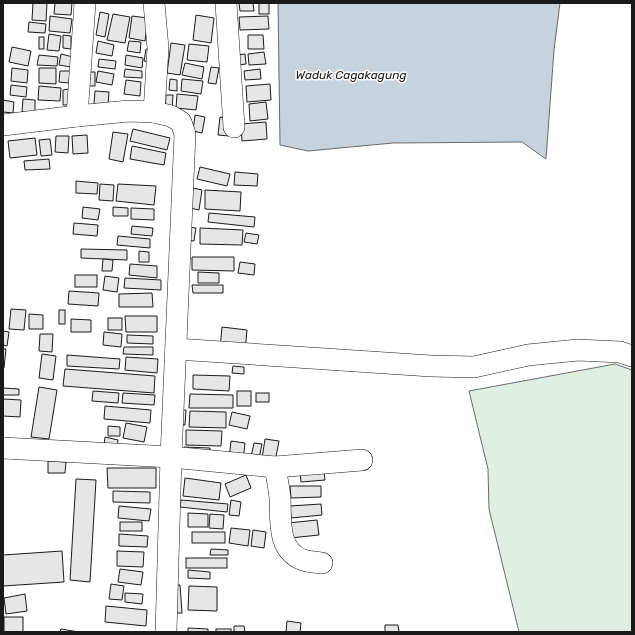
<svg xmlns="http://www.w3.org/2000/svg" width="635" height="635" font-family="Rubik,sans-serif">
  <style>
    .green { fill: #e0efe3; stroke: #6a6a6a }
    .water { fill: #c6d2dc; stroke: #6a6a6a }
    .building { fill: #e6e6e6; stroke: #1a1a1a }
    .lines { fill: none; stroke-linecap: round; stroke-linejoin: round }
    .minor-casing { stroke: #1a1a1a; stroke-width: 22 }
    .minor { stroke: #fff; stroke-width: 21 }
    .labels { text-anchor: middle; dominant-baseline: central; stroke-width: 3; stroke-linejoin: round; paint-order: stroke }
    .water-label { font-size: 12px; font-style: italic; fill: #1a1a1a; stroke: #fff }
  </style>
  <rect width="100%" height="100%" fill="#fff"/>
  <path class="green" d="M615,364L632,370V632H519L489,509L488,469L469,391Z"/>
  <path class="water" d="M278,3H560L554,50L546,159L522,142L393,143L308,151L280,145Z"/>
  <g class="building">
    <path d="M33,3H47L46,21L32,20Z"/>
    <path d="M55,3H72L71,15L54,14Z"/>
    <path d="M239,3H253L254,11H240Z"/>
    <rect x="259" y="3" width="10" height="11"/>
    <path d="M100,12L109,14L105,37L96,35Z"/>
    <path d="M113,14L130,17L125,43L107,40Z"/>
    <path d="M196,15L214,18L211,43L193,40Z"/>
    <path d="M50,16L72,19L70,33L49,31Z"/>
    <path d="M132,16L148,18L145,41L129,38Z"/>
    <path d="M268,16L269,29L240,30L239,17Z"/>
    <path d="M29,22L46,24L45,33L28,32Z"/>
    <path d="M49,34L61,36L59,51L47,50Z"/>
    <path d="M63,35L71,36V49L63,48Z"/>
    <path d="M248,35H263L264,49H248Z"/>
    <rect x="39" y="37" width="5" height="12"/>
    <path d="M98,41L114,45L112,56L96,53Z"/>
    <path d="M129,41L141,42L140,53L127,51Z"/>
    <path d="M171,43L185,45L180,75L167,73Z"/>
    <path d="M189,44L209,46L207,62L187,60Z"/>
    <path d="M12,47L31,51L28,66L9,62Z"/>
    <path d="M146,49L156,50L154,63L144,61Z"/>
    <path d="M264,52L266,64L249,65L248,54Z"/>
    <path d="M61,54L73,57L71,67L59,65Z"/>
    <path d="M245,54L246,64L238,65L237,55Z"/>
    <path d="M39,55L58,57L57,66L37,65Z"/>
    <path d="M126,55L143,58L142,68L125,65Z"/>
    <path d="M99,59L116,61L115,69L98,67Z"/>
    <path d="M185,63L204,67L202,79L182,75Z"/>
    <path d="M211,67L219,68L216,84L208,83Z"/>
    <path d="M12,68L28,70L27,83L11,81Z"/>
    <path d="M39,68H56V84L39,83Z"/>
    <path d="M125,69L142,71V78L124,77Z"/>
    <path d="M260,69L261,79L245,80L244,71Z"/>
    <path d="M60,71H70L69,83L59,82Z"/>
    <path d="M98,71L114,74L112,85L96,82Z"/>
    <path d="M89,72H95V86H88Z"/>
    <path d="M170,79L177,80V91L169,90Z"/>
    <path d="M182,79L203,81L201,94L181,91Z"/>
    <path d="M126,80L141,82L140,96L124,94Z"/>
    <path d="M270,84L271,100L247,102L246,86Z"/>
    <path d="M11,85L27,87L26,97L10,95Z"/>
    <path d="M39,86L61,88L60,101L38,100Z"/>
    <path d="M69,89L70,105H63V90Z"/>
    <path d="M95,91L109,92L108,104H94Z"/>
    <path d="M177,94L198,96L196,110L176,108Z"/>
    <path d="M166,95H173L172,112H165Z"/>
    <path d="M23,99L35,100V112H22Z"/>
    <path d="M3,100L14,102L13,113L3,112Z"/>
    <path d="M266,102L268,119L250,121L249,104Z"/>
    <path d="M195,115L205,117L202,133L193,131Z"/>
    <path d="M220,117L231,119L229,136L218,135Z"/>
    <path d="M266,122L267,139L242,141L241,124Z"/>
    <path d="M133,129L170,138L167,150L130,141Z"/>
    <path d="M113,132L128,134L123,162L109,159Z"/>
    <path d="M87,135L88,153L73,154L72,136Z"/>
    <path d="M56,136H69L68,153L55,152Z"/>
    <path d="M35,138L37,155L10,158L8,141Z"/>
    <path d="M50,139L52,155L41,156L39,140Z"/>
    <path d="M132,146L166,153L164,165L130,159Z"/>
    <path d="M49,159L50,169L25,170L24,161Z"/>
    <path d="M200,167L230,174L227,186L197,179Z"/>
    <path d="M235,172L258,174L257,186L234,185Z"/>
    <path d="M76,181L98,183L97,194L76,193Z"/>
    <path d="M100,184L114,185L113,201L99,200Z"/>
    <path d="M118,184L156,186L154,205L116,201Z"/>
    <path d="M193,188L202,190L199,210L190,208Z"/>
    <path d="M205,190L241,192L240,211L205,209Z"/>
    <path d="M83,207L100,209L98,220L82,218Z"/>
    <path d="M113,207L128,208V216H113Z"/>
    <path d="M131,208L154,209V220L131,219Z"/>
    <path d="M209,213L255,217L254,227L208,222Z"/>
    <path d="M74,223L98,225L97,236L73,234Z"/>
    <path d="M132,226L153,228L152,236L131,234Z"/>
    <path d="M188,227L196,228L194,241L186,240Z"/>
    <path d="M200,228L243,230L242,245L200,244Z"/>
    <path d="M246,233L259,235L257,244L244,242Z"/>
    <path d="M118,236L150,239V248L117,245Z"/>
    <path d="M81,249L127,250V260L81,258Z"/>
    <path d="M139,251L149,252V262H139Z"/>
    <path d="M192,257H234V271L192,270Z"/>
    <path d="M103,259L113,260L112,271H102Z"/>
    <path d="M240,262L255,264L254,275L238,273Z"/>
    <path d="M130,264L157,266V278L129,275Z"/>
    <path d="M198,272L219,273V283H198Z"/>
    <rect x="75" y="275" width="22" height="12"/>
    <path d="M105,276L119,278L117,292L103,290Z"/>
    <path d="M125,278L161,280V290L124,288Z"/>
    <path d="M192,285H223V293H193Z"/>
    <path d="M69,291L99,293L98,306L68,304Z"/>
    <path d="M152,293L153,307H119V294Z"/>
    <path d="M11,309L26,310L24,330L9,329Z"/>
    <rect x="59" y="310" width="6" height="14"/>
    <path d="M29,314L43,315V329H29Z"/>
    <path d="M125,316H157V332H126Z"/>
    <rect x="108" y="318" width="14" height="12"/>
    <path d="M71,319L91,320V332H71Z"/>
    <path d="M222,327L247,330L245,352L220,349Z"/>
    <path d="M3,331L9,332L7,346L3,345Z"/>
    <path d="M104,332L122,334L121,347L103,345Z"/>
    <path d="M40,334H53L52,352L39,351Z"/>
    <path d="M127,335L153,336V344L127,343Z"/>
    <path d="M124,347H153V355L123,354Z"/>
    <path d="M3,349H6L4,368H3Z"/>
    <path d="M42,354L56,356L53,380L39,378Z"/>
    <path d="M67,355L120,359L119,369L67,366Z"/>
    <path d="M126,357L158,359L157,373L125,370Z"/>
    <path d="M233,366L244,367V374L232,373Z"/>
    <path d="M65,369L155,376L154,393L63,386Z"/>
    <path d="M193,375L230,376L229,391L193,389Z"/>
    <path d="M39,387L57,390L49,439L31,437Z"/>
    <path d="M3,388L19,389V395H3Z"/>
    <path d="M93,391L119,393L118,403L92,401Z"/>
    <rect x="237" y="391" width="14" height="15"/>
    <path d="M123,393L155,395L154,405L122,403Z"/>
    <rect x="256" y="393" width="13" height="9"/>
    <path d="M190,394L233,395V408H189Z"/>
    <path d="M3,399L21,400L20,417L3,416Z"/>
    <path d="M105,406L151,410L150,423L104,419Z"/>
    <path d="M179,410H186L185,425H178Z"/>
    <path d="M190,411L226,412V428L189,427Z"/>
    <path d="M232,412L250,416L247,429L229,425Z"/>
    <path d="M126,423L147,427L144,442L123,438Z"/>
    <path d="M108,426L120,427V436H108Z"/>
    <path d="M186,430L222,431L221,446L186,445Z"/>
    <path d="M105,437L118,440L117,448L104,446Z"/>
    <path d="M265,439L279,441L274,467L261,465Z"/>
    <path d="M231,441L245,443L243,461L229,459Z"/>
    <path d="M254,443L262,444L259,459L251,457Z"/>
    <path d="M184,447L210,448V455L183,454Z"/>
    <path d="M48,461L66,462L65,473H48Z"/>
    <path d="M107,468H156V488H108Z"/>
    <path d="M324,471L325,480L301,482L300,472Z"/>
    <path d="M246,475L251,488L230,497L225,484Z"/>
    <path d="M185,478L221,483L219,500L183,496Z"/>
    <path d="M76,479L96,480L90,582L70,580Z"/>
    <path d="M290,486H321V497L291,498Z"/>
    <path d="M113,491L150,492V503L113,502Z"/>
    <path d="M181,500L228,504L227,512L180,507Z"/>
    <path d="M231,500L241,502L239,516L229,515Z"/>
    <path d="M321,504L322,515L291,518L290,506Z"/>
    <path d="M119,506L151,509L149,521L118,518Z"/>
    <path d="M188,513L208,514V527H188Z"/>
    <path d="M210,514L224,515L223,529L209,528Z"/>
    <path d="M317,520L319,535L290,538L288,523Z"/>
    <rect x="120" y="522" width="22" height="9"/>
    <path d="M231,528L250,530L248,546L229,543Z"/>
    <path d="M253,530L266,532L264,548L251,546Z"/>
    <rect x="192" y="532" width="33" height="11"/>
    <path d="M119,534L148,536L147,547L119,546Z"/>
    <path d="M211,549L228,550V555H210Z"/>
    <path d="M62,551L64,582L3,586V555Z"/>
    <path d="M117,551L144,552L143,567L117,566Z"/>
    <rect x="186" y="558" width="41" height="10"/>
    <path d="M120,569L143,572L141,585L118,582Z"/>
    <path d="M188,570L210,572V579L188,578Z"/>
    <path d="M111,584L124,586L122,600L109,599Z"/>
    <path d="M174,585H180L182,613H176Z"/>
    <path d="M189,586L217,587V611L188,610Z"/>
    <path d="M125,593L143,594L142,604L125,602Z"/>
    <path d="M25,594L27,611L6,614L4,598Z"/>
    <path d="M106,606L147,610L146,626L105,622Z"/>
    <rect x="4" y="617" width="19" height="15"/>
    <path d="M287,621L301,623L300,632H286Z"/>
    <path d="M385,625H398L399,632H385Z"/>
    <path d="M234,626H244L245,632H234Z"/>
    <path d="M188,628L208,629V632H188Z"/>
    <path d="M61,629L79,632H60Z"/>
    <rect x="216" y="629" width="15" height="3"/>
  </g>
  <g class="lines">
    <g class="minor-casing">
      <g id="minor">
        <path d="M85,3L77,116L129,111L154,112"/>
        <path d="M154,3L158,48L154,112L171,116L181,122L185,134L171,457L166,632"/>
        <path d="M226,3L234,127"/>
        <path d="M3,125L77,116"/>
        <path d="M176,349L431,366L474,367L528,355L578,350L620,352L632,356"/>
        <path d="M3,448L171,457L275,467L362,460"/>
        <path d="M275,467C277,478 279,488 280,498C281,521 277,550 303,560C309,562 316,562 322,563"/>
      </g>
    </g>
    <use href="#minor" class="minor"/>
  </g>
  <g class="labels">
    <g class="water-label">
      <text x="351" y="75">Waduk Cagakagung</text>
    </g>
  </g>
  <rect width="635" height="635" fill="none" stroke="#1a1a1a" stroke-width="8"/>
</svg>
